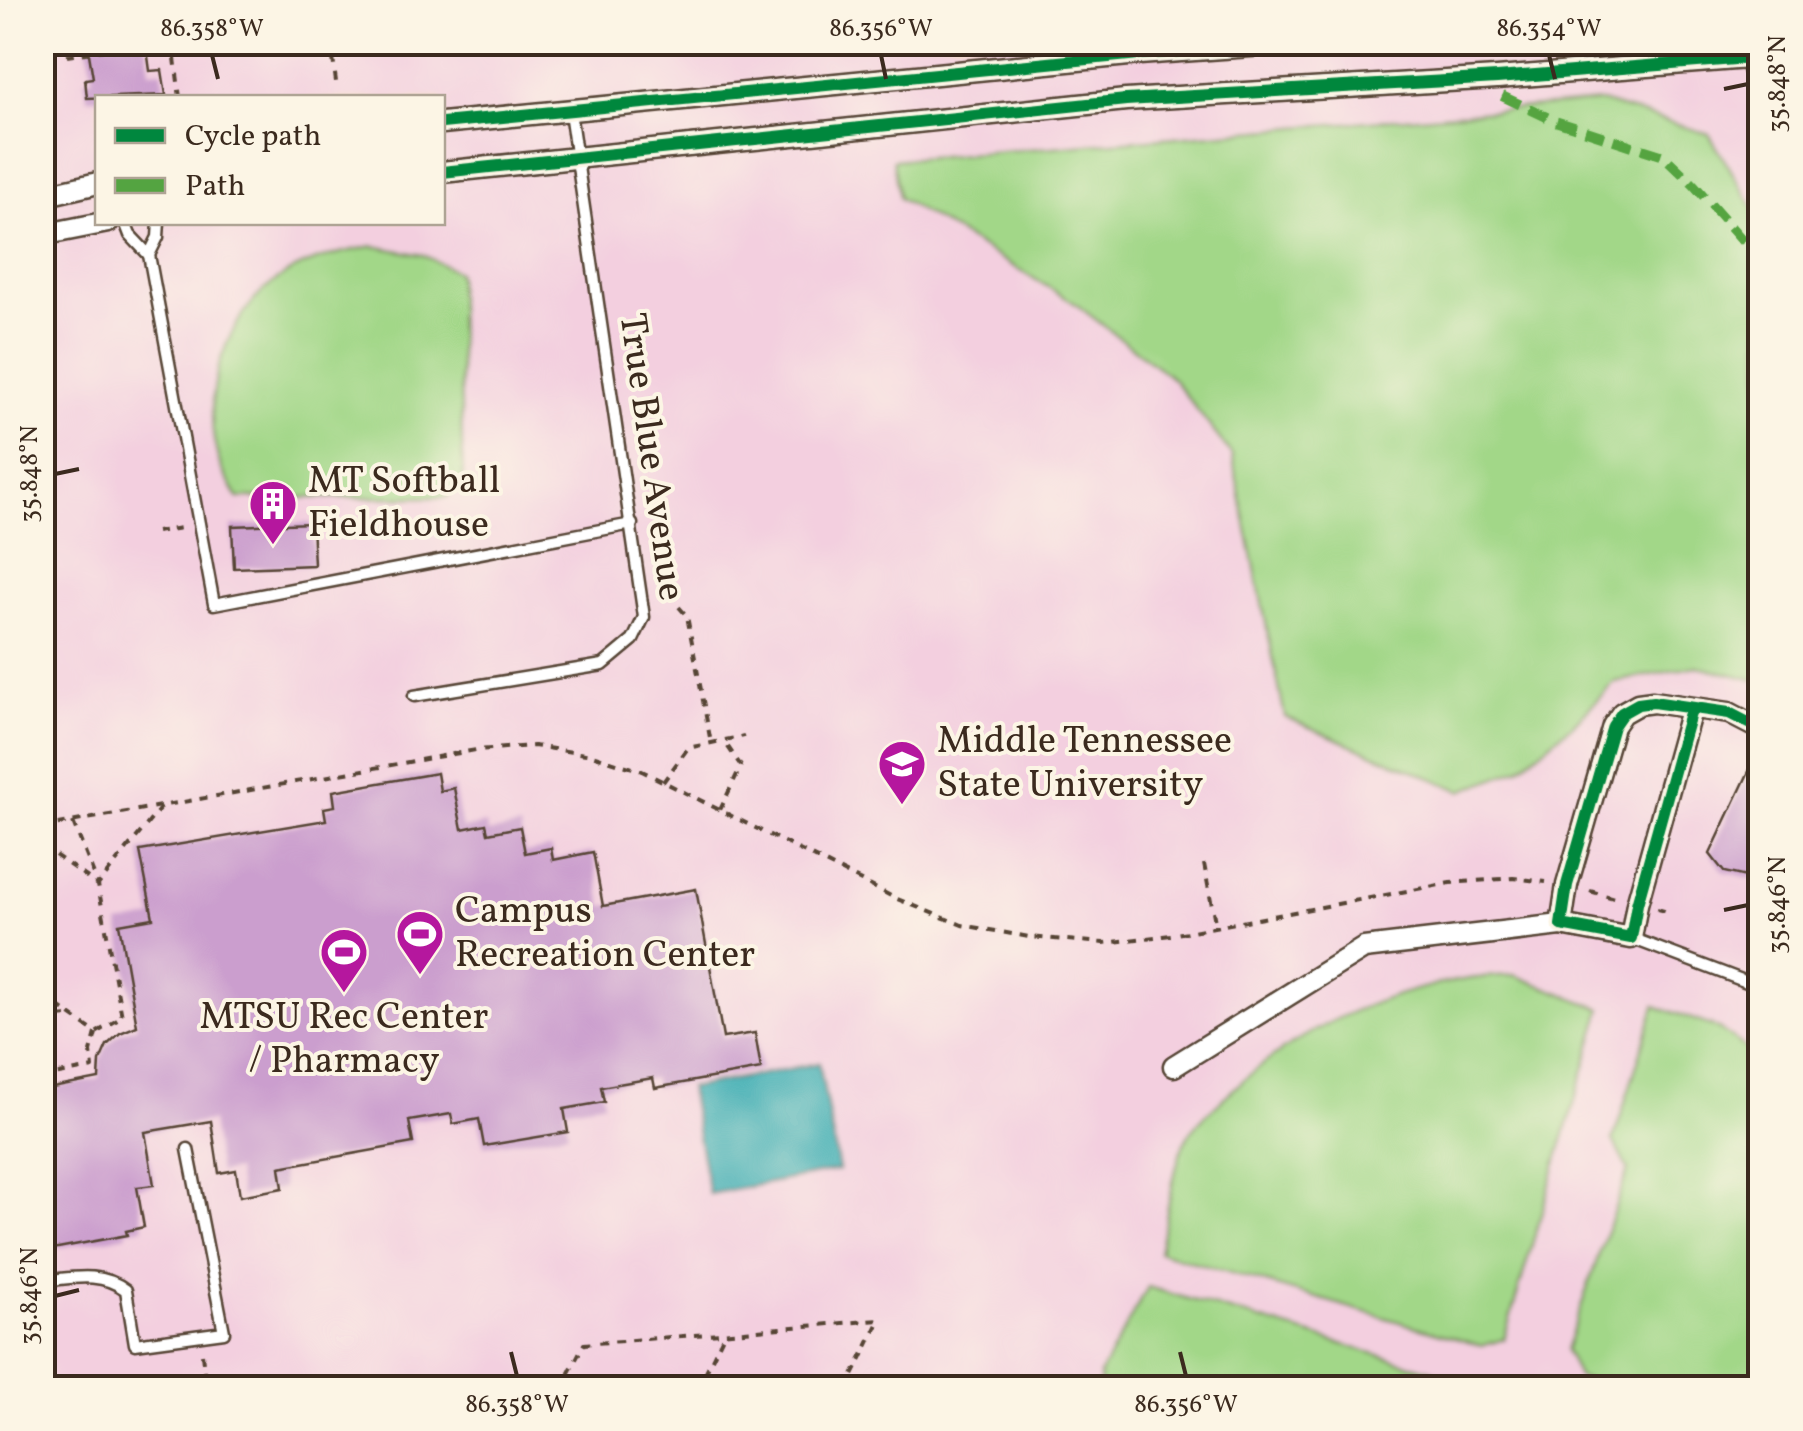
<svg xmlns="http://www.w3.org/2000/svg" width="1803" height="1431" font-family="Vollkorn,serif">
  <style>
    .built { fill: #f3cfdf; fill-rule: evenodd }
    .green { fill: #a2d788; stroke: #6e8053; stroke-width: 2.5 }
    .water { fill: #3bacb3; stroke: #3b6b68; stroke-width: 2.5 }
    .building { fill: #cb9ece }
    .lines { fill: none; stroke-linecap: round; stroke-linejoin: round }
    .lane-casing { stroke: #574536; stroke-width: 15 }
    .street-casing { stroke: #574536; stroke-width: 25 }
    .primary-casing { stroke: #574536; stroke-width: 38 }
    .path { stroke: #574536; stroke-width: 4; stroke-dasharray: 8 8; stroke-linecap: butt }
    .lane { stroke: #fff; stroke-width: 10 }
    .street { stroke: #fff; stroke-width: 20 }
    .primary { stroke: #fabb8c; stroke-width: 32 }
    .quiet { stroke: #54a441; stroke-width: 10; stroke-dasharray: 20 10; stroke-linecap: butt }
    .cycleway-casing { stroke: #fcf5e5; stroke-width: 19 }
    .cycleway { stroke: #00873e; stroke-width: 12 }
    .ticks { fill: none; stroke: #3b2a1e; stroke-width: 4 }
    .labels { text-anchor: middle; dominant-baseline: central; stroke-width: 8; stroke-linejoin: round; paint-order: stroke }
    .street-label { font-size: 38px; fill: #3b2a1e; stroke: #fcf5e5 }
    .poi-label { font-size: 38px; fill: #3b2a1e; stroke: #fcf5e5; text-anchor: start }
    .neatline { fill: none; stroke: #3b2a1e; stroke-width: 4 }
    .ticks-label { font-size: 25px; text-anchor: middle; fill: #3b2a1e }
  </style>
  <rect width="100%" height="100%" fill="#fcf5e5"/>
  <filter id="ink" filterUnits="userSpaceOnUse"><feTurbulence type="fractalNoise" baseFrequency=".01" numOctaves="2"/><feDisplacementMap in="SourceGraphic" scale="20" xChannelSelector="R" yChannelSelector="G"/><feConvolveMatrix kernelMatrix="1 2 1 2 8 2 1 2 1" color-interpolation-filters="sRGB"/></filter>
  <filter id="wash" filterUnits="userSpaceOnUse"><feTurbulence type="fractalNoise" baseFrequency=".0048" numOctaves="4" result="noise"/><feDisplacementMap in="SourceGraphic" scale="40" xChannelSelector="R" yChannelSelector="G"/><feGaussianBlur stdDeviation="2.25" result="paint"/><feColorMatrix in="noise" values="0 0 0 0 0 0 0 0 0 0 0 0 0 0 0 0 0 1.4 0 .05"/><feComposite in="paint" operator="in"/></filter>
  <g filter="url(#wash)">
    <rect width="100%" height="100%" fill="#f3dbbb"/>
    <path class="built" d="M43,43H1760V1388H43ZM98,98H442V222H98Z"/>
    <g class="green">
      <path d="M1601,102L1709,134L1760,218V681L1697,666L1615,682L1575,722L1520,768L1462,791L1285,717L1232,455L1173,379L1073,302L899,198L893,160Z"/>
      <path d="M373,246L423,255L457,272L463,477L447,497L238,498C232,487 224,476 220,464C197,398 225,310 286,274C313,258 343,252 373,246Z"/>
      <path d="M1514,975L1602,1009L1504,1339L1482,1346L1159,1252C1166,1221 1172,1174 1183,1146C1192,1125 1212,1109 1228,1094C1305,1021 1408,979 1514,975Z"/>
      <path d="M1655,1006L1718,1028L1760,1059V1388H1616L1578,1377L1566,1350L1628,1170L1613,1141Z"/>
      <path d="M1148,1287L1491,1388H1100V1373Z"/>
    </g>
    <path class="water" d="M819,1063L839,1170L709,1194L689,1088Z"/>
    <g id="blocks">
      <g class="building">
        <path d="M87,42H146L150,71L162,70L166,95L87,98L85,79L93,78Z"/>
        <path d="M312,523L314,565L234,568L232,526Z"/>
        <path d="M1760,748V867L1755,879L1724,872L1710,854Z"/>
        <path d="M437,773L440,791L454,788L462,829L486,824L488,833L520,827L525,853L551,848L553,860L593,852L603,906L696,889L723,1038L755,1033L761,1069L655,1088L653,1078L601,1087L604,1102L564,1109L568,1132L484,1146L479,1119L453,1124L451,1114L409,1121L413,1143L280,1167L283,1188L240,1196L236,1170L219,1173L211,1121L145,1132L154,1185L137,1187L144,1227L126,1231L127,1235L42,1251V1090L99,1079L100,1061L107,1045L120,1033L137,1026L119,924L153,918L140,851L326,820L324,808L335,806L333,791Z"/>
      </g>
    </g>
  </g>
  <g filter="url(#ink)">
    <use href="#blocks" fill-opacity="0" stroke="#574536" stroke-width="2.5"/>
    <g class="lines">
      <g class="lane-casing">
        <g id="lane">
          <path d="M125,222L130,235L149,255L158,237L159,222"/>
          <path d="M149,255L214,604L632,524"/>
          <path d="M414,696L603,665L633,640L644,617L570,112"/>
          <path d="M1631,938L1760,987"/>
          <path d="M42,1281C73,1278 101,1271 126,1290L135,1344L224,1332L188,1149"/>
        </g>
      </g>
      <g class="street-casing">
        <g id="street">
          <path d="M442,123L1139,54L1308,42"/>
          <path d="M442,172L1126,100L1497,78L1760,57"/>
          <path d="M42,196L98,183"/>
          <path d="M42,235L108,222"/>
          <path d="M1691,710L1637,904L1631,938L1561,925L1567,885L1613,726L1622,713L1638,704L1653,702L1729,713L1760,729"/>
          <path d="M1174,1066L1364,948L1561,925"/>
        </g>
      </g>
      <g class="primary-casing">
        <path id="primary" d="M1751,42L1760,69"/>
      </g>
      <g class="path">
        <path d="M173,42L180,98"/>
        <path d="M331,42L336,82"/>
        <path d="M67,56L153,42"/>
        <path d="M42,452H47"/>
        <path d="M156,532L181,528"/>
        <path d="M679,607L687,616L711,743"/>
        <path d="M663,782L688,748L744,736"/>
        <path d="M720,810L741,766L724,741"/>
        <path d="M73,822L98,885L162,806"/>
        <path d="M42,827L476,750L534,746L592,755L642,771L897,899L962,925L1029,937L1104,943L1171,935L1450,883L1513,878L1546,882"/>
        <path d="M42,846L98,885L122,1017L96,1033L42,995"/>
        <path d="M1204,864L1216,927"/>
        <path d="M1590,891L1614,898"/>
        <path d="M1657,909L1672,913"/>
        <path d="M42,1018L68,1016"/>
        <path d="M42,1077L93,1068L91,1052L96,1033"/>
        <path d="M202,1354L206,1388"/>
        <path d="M561,1388L584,1344L880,1320L847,1388"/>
        <path d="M698,1388L725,1332"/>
      </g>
      <use href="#lane" class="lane"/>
      <use href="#street" class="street"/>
      <use href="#primary" class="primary"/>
      <path class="quiet" d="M1502,96L1555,121L1664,156L1694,185L1760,260"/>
      <g class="cycleway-casing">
        <g id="cycleway">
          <path d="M442,123L1139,54L1308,42"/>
          <path d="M442,172L1126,100L1497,78L1760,57"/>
          <path d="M1691,710L1637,904L1631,938L1561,925L1567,885L1613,726L1622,713L1638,704L1653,702L1729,713L1760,729"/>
        </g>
      </g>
      <use href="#cycleway" class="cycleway"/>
    </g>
  </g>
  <path class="ticks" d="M212,55L218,79M881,55L886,79M1549,55L1555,79M1724,89L1748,84M55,474L79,469M1724,910L1748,905M55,1296L79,1290M511,1352L517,1376M1180,1352L1186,1376"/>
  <defs>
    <g id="building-pin" transform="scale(2.5)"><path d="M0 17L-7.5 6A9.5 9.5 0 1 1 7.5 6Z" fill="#b5179e" stroke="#fcf5e5"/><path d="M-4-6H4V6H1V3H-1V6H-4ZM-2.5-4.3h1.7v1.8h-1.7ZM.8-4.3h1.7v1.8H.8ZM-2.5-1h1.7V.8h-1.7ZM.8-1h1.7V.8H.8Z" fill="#fff"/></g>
    <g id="university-pin" transform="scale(2.5)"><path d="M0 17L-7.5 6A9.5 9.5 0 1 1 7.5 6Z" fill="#b5179e" stroke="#fcf5e5"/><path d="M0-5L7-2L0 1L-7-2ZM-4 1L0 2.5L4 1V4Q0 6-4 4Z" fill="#fff"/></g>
    <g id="stadium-pin" transform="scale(2.5)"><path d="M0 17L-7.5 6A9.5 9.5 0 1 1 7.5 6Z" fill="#b5179e" stroke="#fcf5e5"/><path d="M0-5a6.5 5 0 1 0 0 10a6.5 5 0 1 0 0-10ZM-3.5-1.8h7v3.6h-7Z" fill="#fff"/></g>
  </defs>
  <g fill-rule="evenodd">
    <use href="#building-pin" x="273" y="504"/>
    <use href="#university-pin" x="902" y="764"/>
    <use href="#stadium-pin" x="420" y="934"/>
    <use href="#stadium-pin" x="344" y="952"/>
  </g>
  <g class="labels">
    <g class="street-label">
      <text transform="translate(650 457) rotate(82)">True Blue Avenue</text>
    </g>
    <g class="poi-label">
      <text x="308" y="482">MT Softball<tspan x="308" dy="44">Fieldhouse</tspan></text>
      <text x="937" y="742">Middle Tennessee<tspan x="937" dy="44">State University</tspan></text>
      <text x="455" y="912">Campus<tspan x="455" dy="44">Recreation Center</tspan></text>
      <text x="344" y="1018" text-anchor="middle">MTSU Rec Center<tspan x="344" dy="44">/ Pharmacy</tspan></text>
    </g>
  </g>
  <rect width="1803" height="1431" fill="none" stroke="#fcf5e5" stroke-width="110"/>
  <rect x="95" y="95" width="350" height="130" fill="#fcf5e5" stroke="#afa495" stroke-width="2.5"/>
  <rect x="115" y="128" width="50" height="15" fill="#00873e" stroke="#afa495" stroke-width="2.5"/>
  <text x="185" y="145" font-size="30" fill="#3b2a1e">Cycle path</text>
  <rect x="115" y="178" width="50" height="15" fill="#54a441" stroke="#afa495" stroke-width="2.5"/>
  <text x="185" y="195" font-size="30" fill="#3b2a1e">Path</text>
  <rect x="55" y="55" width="1693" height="1321" class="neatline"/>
  <g class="ticks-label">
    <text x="212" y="36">86.358°W</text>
    <text x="881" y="36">86.356°W</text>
    <text x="1549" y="36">86.354°W</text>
    <text transform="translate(1776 84) rotate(-90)" y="9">35.848°N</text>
    <text transform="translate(28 474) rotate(-90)" y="9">35.848°N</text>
    <text transform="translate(1776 905) rotate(-90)" y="9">35.846°N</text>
    <text transform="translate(28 1296) rotate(-90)" y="9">35.846°N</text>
    <text x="517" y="1412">86.358°W</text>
    <text x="1186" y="1412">86.356°W</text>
  </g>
</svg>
